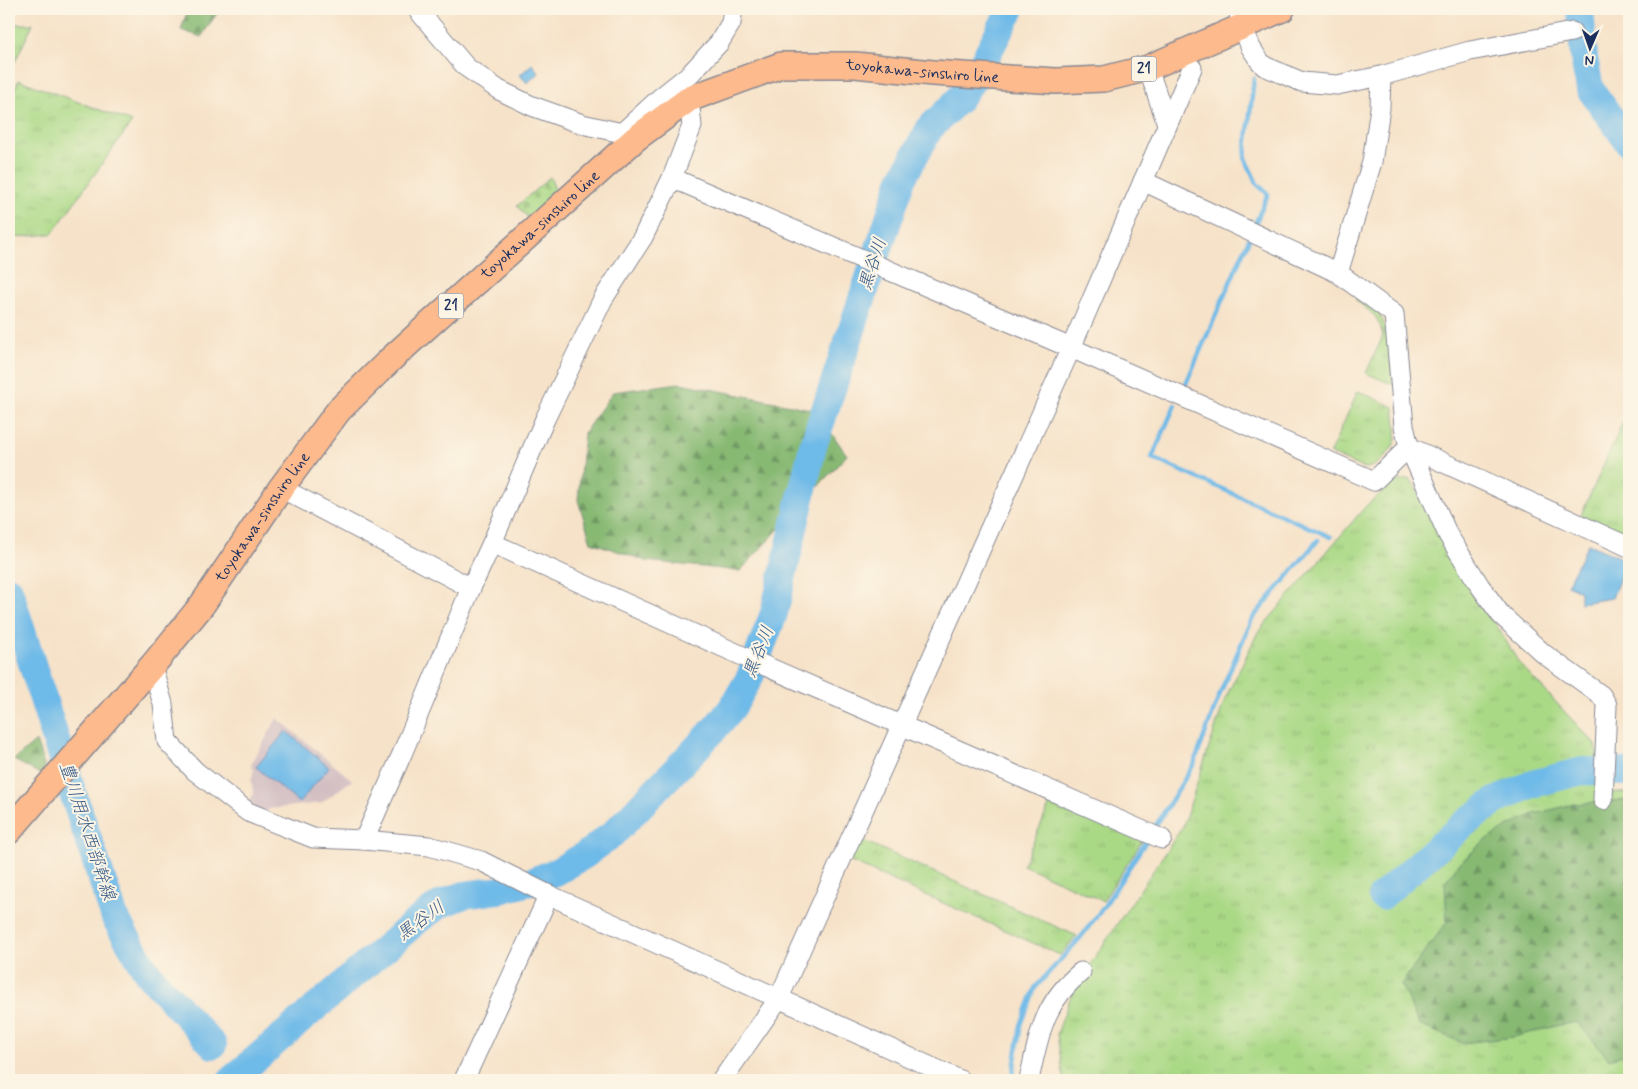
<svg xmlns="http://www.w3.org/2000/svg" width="1638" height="1089" font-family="Mynerve,'Klee One',sans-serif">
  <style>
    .industrial { fill: #d2bec2 }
    .grass { fill: url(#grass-tufts); stroke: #628472 }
    .forest { fill: url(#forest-firs); stroke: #517468 }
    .cemetery { fill: url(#cemetery-stones); stroke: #628472 }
    .water { fill: #6ebae8; stroke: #4474a3 }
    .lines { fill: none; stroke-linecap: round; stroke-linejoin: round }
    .stream { stroke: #6ebae8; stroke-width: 4.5 }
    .river { stroke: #6ebae8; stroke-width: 28 }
    .minor-casing { stroke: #888893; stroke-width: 21 }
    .major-casing { stroke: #888893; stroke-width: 28 }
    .minor { stroke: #fff; stroke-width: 19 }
    .major { stroke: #fcba8d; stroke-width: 25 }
    .labels { text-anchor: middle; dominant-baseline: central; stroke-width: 4; stroke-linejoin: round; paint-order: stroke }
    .shield { fill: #fcf5e5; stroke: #5e6a86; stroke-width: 1 }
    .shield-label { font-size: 15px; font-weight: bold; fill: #1b2f5e }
    .street-label { font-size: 16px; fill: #1b2f5e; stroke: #fcf5e5 }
    .water-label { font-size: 18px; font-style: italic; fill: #345987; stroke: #fcf5e5 }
  </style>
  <defs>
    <pattern id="grass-tufts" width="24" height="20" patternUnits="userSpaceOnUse" patternTransform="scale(1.25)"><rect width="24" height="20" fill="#aad986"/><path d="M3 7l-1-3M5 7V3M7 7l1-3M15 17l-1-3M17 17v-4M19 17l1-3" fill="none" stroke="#92bb76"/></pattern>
    <pattern id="forest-firs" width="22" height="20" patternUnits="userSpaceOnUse" patternTransform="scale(1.25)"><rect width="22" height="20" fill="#87b973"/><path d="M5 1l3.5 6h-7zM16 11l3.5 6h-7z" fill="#6e9762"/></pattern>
    <pattern id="cemetery-stones" width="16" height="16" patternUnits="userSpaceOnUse" patternTransform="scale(1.25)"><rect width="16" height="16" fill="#aad986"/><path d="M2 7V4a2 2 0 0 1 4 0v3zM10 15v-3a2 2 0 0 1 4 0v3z" fill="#92bb76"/></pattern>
  </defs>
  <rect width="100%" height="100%" fill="#fcf5e5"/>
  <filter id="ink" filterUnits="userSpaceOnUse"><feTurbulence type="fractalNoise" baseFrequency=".02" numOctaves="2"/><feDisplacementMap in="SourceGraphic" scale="10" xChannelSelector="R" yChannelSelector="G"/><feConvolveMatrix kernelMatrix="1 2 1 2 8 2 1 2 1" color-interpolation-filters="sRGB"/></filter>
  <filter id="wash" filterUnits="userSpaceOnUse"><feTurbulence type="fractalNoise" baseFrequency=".0096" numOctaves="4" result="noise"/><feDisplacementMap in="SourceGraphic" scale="20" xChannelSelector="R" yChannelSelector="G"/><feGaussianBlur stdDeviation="1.12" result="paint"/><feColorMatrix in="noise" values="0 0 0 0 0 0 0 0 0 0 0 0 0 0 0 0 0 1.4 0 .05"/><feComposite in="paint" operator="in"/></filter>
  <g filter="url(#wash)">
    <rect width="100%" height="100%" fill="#f6e2c8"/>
    <path class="industrial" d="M277,718L352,780L321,803L269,809L265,816L245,806L254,794L251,781L254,770L251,765Z"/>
    <g class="grass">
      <path d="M9,24H33L9,74Z"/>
      <path d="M19,80L132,122L52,234L9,238V101Z"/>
      <path d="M1355,299C1363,303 1372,307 1378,313C1391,328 1391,366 1393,385L1366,373L1383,336L1380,325L1375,316Z"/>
      <path d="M1358,391L1394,407C1395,418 1397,429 1396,439C1394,449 1377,468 1366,468C1360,468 1337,456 1330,453Z"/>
      <path d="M1625,418L1629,420V540L1580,517Z"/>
      <path d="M1410,479L1519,663L1594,743L1611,792L1629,793V1080H1064L1057,1034L1073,990L1183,826L1225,699L1258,632L1366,506L1394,482Z"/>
      <path d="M1053,797L1144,838L1103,901L1023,865Z"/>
      <path d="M859,839L1077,936L1060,955L849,861Z"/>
    </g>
    <g class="forest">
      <path d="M188,9H220L201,37L181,30Z"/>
      <path d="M680,383L815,410L847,455L740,571L646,561L591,542L578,500L584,433L613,392Z"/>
      <path d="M36,741L47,774L44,776L14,760Z"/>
      <path d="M1620,800L1629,801V1052L1627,1054L1609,1059L1577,1022L1560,1025L1514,1037L1463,1043L1419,1025L1401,984L1447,922L1445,882L1457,866L1483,842L1509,826L1534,814L1574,804Z"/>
    </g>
    <path class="cemetery" d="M550,177L558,197L531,221L517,206Z"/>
    <g class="water">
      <path d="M532,64L539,73L527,83L520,75Z"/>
      <path d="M1588,544L1627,560L1612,598L1580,603V591L1567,585Z"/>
      <path d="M286,731L329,767L299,803L256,767Z"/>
    </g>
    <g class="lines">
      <g class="stream">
        <path d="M1254,78L1245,158L1257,184L1268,194L1255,224"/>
        <path d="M1184,388L1249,239"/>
        <path d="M1175,405L1152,458L1331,537"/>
        <path d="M1153,830L1194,764L1221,691L1252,619L1318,540"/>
        <path d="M1012,1080L1021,1025L1035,988L1081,937L1105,905L1148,838"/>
      </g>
      <g class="river">
        <path d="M1580,9L1584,58L1590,89L1629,143"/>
        <path d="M9,590L72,791L115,918L148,974L213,1045"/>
        <path d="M1382,896L1464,824L1495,801L1532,784L1582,771L1629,772"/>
        <path d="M231,1080L418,920L441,904L464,895L500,890L530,882L556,872L585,855L615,832L711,733L732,708L750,677L774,613L813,446L902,179L930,128L958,100L975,77L1011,9"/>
      </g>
    </g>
  </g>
  <g filter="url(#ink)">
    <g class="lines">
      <g class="minor-casing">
        <g id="minor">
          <path d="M417,9L466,67L499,90L532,106L582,124L622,133L635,139"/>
          <path d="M1238,9L1242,25L1251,48L1259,60L1264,66L1302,82L1337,85L1381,76L1470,51L1572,32"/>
          <path d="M1148,68L1167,124"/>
          <path d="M622,133L660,98L690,74L719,43L731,23L733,9"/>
          <path d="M672,178L1071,348L1374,481L1409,447"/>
          <path d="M1143,181L1338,273L1394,314L1404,426L1409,447L1448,535L1480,586L1501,615L1544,654L1601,695L1607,705L1603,800"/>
          <path d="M1338,273L1372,162L1380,108L1381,76"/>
          <path d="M1409,447L1629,547"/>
          <path d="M281,488L471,588"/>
          <path d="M492,543L747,658L1162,839"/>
          <path d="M152,666L163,704L167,741L195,771L248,812L313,838L364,840L429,846L481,861L549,895L960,1080"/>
          <path d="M364,840L402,754L471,588L492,543L545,419L603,299L643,237L672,178L692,126L689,99"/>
          <path d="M464,1080L549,895"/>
          <path d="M722,1080L779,998L1071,348L1192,68"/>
          <path d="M1029,1080C1039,1035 1043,1003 1081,972"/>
        </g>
      </g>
      <g class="major-casing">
        <g id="major">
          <path id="s1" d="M9,831L152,666L202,605L281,488L339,410L391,359L635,139L689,99L781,65H855L933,73L1056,81L1104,79L1148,68L1282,9"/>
        </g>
      </g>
      <use href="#minor" class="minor"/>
      <use href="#major" class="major"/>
    </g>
  </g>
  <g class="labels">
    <g class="shield">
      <rect x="1131.5" y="56.5" width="25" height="25" rx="4"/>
      <rect x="438.5" y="293.5" width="25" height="25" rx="4"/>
    </g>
    <g class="shield-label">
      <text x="1144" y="69">21</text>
      <text x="451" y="306">21</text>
    </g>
    <g class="street-label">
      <text stroke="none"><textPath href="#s1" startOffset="1244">toyokawa-sinshiro line</textPath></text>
      <text stroke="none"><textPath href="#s1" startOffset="809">toyokawa-sinshiro line</textPath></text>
      <text stroke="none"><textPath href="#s1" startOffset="404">toyokawa-sinshiro line</textPath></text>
    </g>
    <g class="water-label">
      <text transform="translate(873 264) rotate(-72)">黒谷川</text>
      <text transform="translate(759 652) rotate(-68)">黒谷川</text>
      <text transform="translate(87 831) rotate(72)">豊川用水西部幹線</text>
      <text transform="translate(421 921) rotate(-36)">黒谷川</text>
    </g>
  </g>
  <rect width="1638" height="1089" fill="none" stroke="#fcf5e5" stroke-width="30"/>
  <g transform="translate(1590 48) rotate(182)" stroke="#fcf5e5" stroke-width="4" paint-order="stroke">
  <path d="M0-4L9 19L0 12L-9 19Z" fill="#1b2f5e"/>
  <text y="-8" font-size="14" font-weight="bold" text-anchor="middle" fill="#1b2f5e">N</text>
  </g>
</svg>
